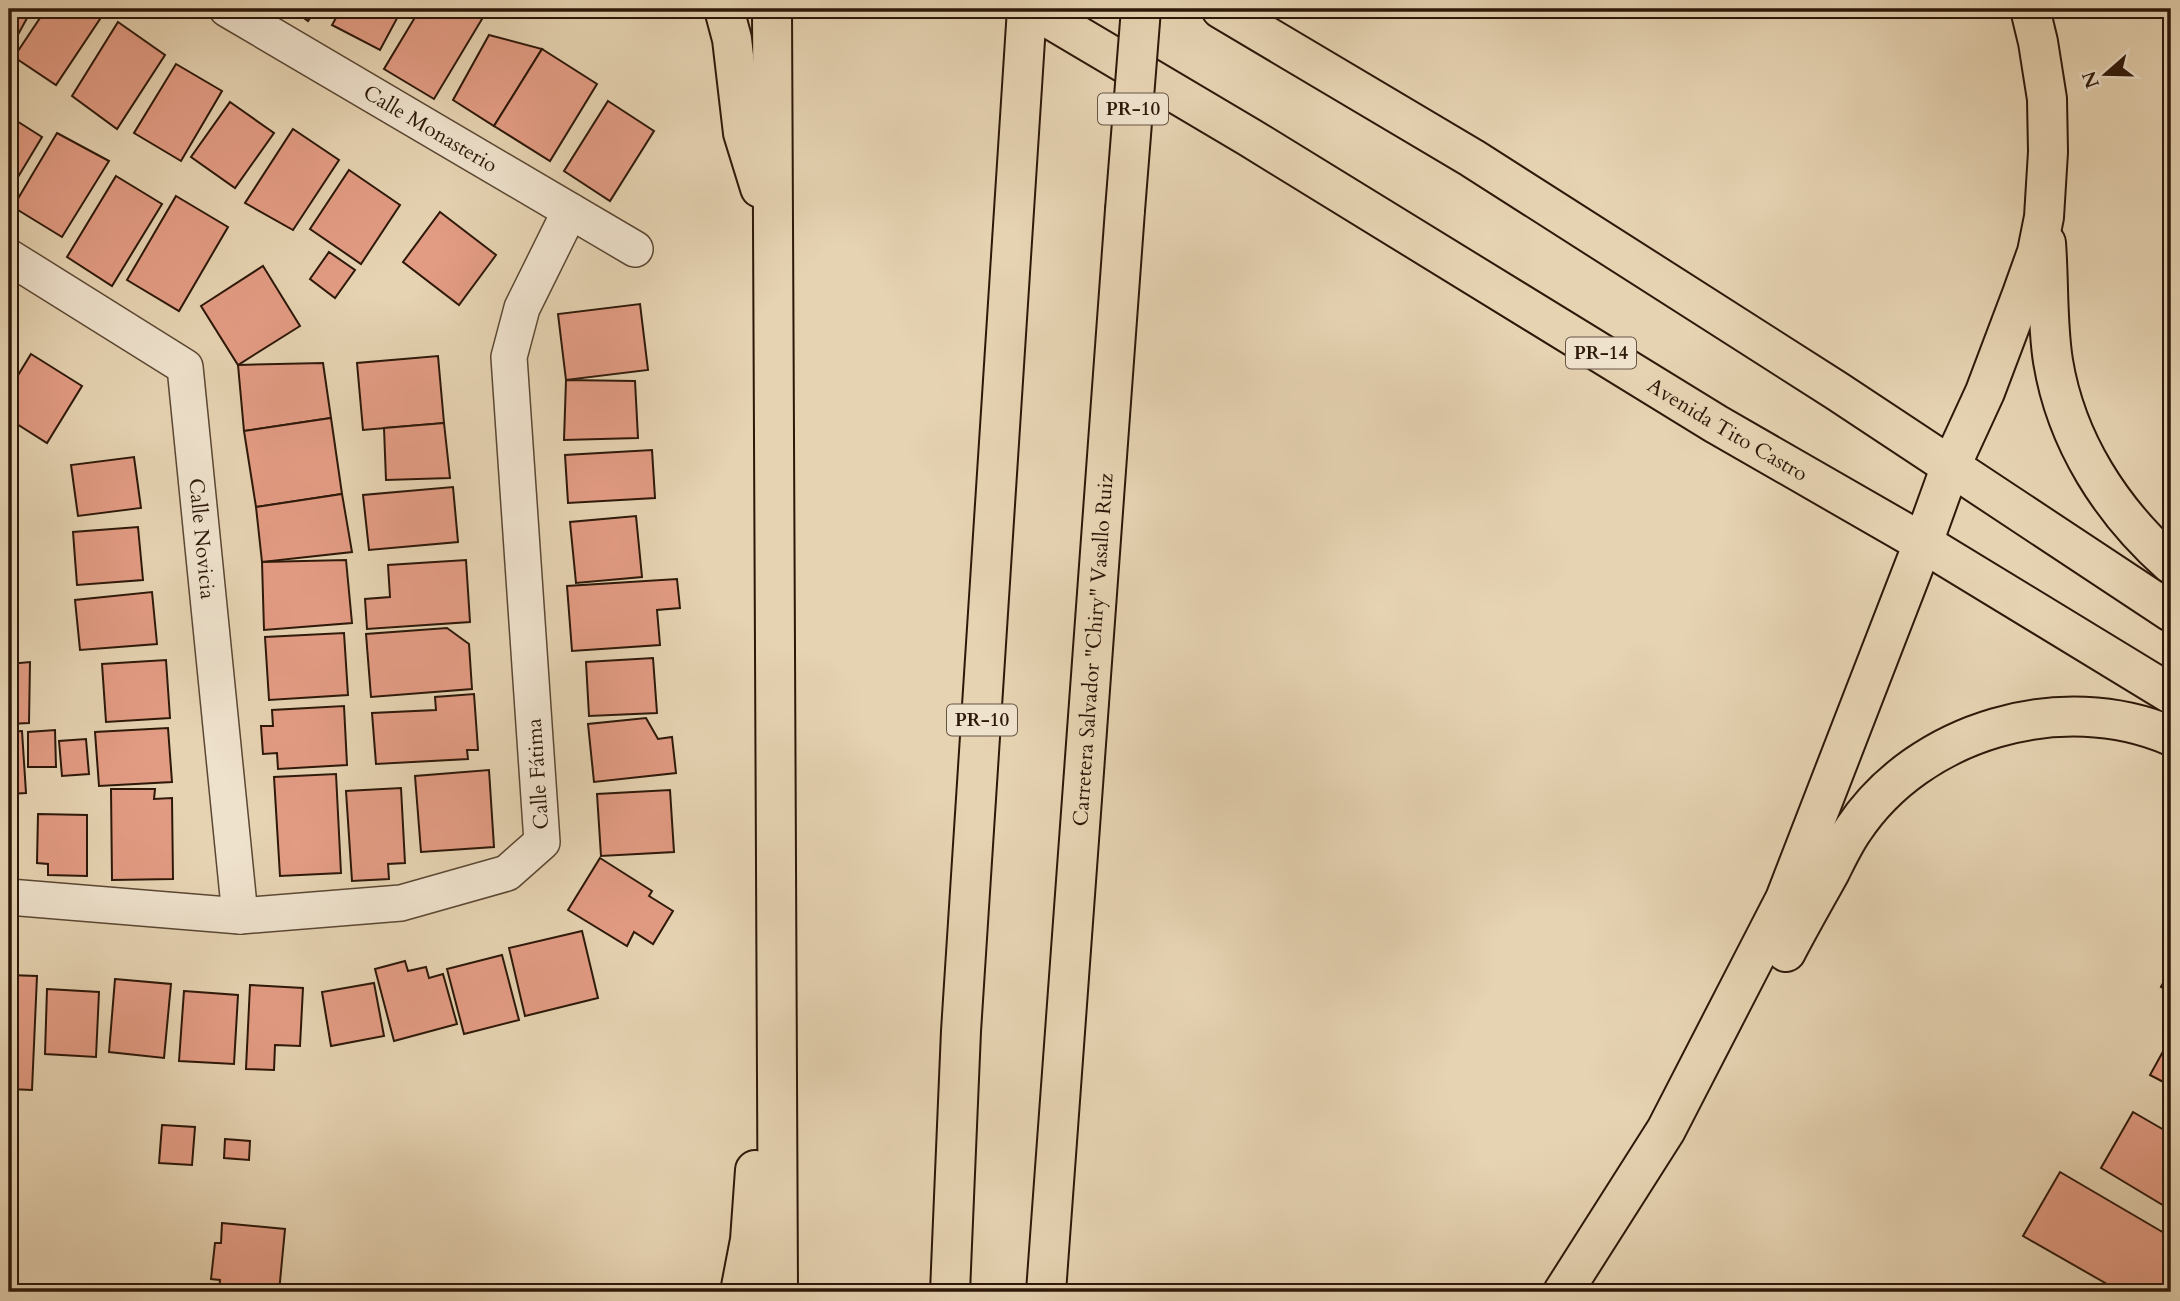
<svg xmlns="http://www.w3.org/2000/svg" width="2180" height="1301" font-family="Cardo,serif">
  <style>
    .building { fill: #e39c84; stroke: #2d1809; stroke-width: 2 }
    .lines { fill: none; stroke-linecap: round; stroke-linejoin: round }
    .minor-casing { stroke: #5b4733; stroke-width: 38 }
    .major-casing { stroke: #2d1809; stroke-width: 42 }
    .highway-casing { stroke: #2d1809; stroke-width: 42 }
    .minor { stroke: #efe2cd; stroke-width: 35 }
    .major { stroke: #e6d3b2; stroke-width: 38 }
    .highway { stroke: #e6d3b2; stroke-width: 38 }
    .highway-bridge-casing { stroke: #2d1809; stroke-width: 42; stroke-linecap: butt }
    .highway-bridge { stroke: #e6d3b2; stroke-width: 38 }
    .labels { text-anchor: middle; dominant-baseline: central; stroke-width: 6; stroke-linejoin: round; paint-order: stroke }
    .shield { fill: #efe2cd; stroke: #675544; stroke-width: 2 }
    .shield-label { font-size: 19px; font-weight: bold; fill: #2d1809 }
    .street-label { font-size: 21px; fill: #2d1809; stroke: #efe2cd }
  </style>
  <rect width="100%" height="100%" fill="#e6d3b2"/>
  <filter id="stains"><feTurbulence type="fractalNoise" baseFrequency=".00286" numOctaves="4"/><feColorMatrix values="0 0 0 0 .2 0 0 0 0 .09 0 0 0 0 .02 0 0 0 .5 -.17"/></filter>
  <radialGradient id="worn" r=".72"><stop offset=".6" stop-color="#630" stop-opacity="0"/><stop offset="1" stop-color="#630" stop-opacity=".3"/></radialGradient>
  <g class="building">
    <path d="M9,9H32L9,51Z"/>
    <path d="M46,9H91L102,16L56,85L14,57Z"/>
    <path d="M292,9H316L308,21Z"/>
    <path d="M341,9H402L380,50L332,25Z"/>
    <path d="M420,9H488L434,99L384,69Z"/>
    <path d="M118,22L165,55L117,129L72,96Z"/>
    <path d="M489,35L542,49L494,126L453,100Z"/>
    <path d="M542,49L597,84L550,161L494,126Z"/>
    <path d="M176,64L222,91L181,161L134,133Z"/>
    <path d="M608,101L654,131L610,201L564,171Z"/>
    <path d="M230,102L274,133L235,188L191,157Z"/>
    <path d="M9,116L42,137L9,192Z"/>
    <path d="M293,129L339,160L293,230L245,203Z"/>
    <path d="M57,133L109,161L62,237L13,207Z"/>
    <path d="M349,170L400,205L361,264L310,229Z"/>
    <path d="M116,176L162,204L112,286L67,257Z"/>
    <path d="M176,196L228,227L179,311L127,280Z"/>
    <path d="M440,212L496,255L459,305L403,262Z"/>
    <path d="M329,252L355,270L335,298L310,279Z"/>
    <path d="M263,266L300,326L238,365L201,306Z"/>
    <path d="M640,304L648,370L566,380L558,314Z"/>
    <path d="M31,354L82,386L47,443L9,419V390Z"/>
    <path d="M438,356L444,423L363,430L357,363Z"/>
    <path d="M323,363L331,418L244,431L238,365Z"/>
    <path d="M566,380L635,381L638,438L564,440Z"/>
    <path d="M331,418L342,494L256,507L244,431Z"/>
    <path d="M444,423L450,478L386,480L384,428Z"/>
    <path d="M652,450L655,498L568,503L565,455Z"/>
    <path d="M134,457L141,508L78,516L71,465Z"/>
    <path d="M453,487L458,542L369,550L363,495Z"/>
    <path d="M342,494L352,552L262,562L256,507Z"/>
    <path d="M636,516L642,577L576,583L570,522Z"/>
    <path d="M138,527L143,580L77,585L73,532Z"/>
    <path d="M346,560L352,623L264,630L262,562Z"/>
    <path d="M466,560L470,622L367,629L365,599L390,597L388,565Z"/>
    <path d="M677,579L680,608L657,610L660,645L572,651L567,586Z"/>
    <path d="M152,592L157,644L80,650L75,600Z"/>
    <path d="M9,611L15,663L9,664Z"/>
    <path d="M447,628L469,644L472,689L371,697L366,634Z"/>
    <path d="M344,633L348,695L269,700L265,637Z"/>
    <path d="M653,658L657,713L589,716L586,662Z"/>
    <path d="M166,660L170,718L106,722L102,664Z"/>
    <path d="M30,662L29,723L9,724V664Z"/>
    <path d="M474,694L478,750H467L468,759L376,764L372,713L436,710L435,697Z"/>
    <path d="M344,706L347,765L278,769L277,753L263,754L261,726H273L272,710Z"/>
    <path d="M646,718L658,739L672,737L676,773L594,782L588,724Z"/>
    <path d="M168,728L172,782L99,786L95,732Z"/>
    <path d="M55,730L56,767H28V732Z"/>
    <path d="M22,731L26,793L9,794V732Z"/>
    <path d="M86,739L89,774L62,776L59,741Z"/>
    <path d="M489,770L494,847L421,852L415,776Z"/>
    <path d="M336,774L341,873L280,876L274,777Z"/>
    <path d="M401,788L405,863L388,864L389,879L352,881L346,791Z"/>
    <path d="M111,789H155L154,799L172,798L173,879L112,880Z"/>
    <path d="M670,790L674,852L601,856L597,794Z"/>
    <path d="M38,814L87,815V876L48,875V864L37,863Z"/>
    <path d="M600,858L652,891L649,896L673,911L653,944L634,932L627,946L568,910Z"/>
    <path d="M582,931L598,998L525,1016L509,948Z"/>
    <path d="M502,955L519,1020L464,1034L447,969Z"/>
    <path d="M405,961L408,971L426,967L429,978L443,974L457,1024L394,1041L375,969Z"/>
    <path d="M2171,968V993L2161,987Z"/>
    <path d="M9,975L37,976L32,1090L9,1089Z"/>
    <path d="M115,979L171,984L164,1058L109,1052Z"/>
    <path d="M374,983L384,1036L331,1046L322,992Z"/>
    <path d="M250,985L303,988L300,1046L275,1045L274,1070L246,1069Z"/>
    <path d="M47,989L99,992L96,1057L45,1054Z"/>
    <path d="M184,991L238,995L234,1064L179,1061Z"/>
    <path d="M2171,1037V1086L2150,1075Z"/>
    <path d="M2133,1112L2171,1134V1210L2101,1168Z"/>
    <path d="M162,1125L195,1127L192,1165L159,1163Z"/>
    <path d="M225,1139L250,1141L249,1160L224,1158Z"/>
    <path d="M2060,1172L2171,1237V1292H2121L2023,1236Z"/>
    <path d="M222,1223L285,1229L279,1292H219L220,1280L211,1279L215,1243H221Z"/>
  </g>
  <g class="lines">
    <g class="minor-casing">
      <g id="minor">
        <path id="s1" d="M227,9L635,249"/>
        <path id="s2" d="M9,257L185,367L240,916"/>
        <path d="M9,897L240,916L401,903L507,873L542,842L509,357L522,308L570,211"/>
      </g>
    </g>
    <g class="major-casing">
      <g id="major">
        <path id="s3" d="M1033,9L1249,137L1716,424L1923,543L2171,694"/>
        <path d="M1221,9L1472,158L1837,391L2171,612"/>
      </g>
    </g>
    <g class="highway-casing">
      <g id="highway">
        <path d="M724,9L732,39L743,133L760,188"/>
        <path d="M772,9L778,1292"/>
        <path d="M2046,243C2049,281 2047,324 2053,361C2066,441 2111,511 2171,564"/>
        <path d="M1786,952C1800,925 1815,899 1830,872C1837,858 1844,843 1853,830C1919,730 2062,689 2171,736"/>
        <path d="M740,1292L750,1240L755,1170"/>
        <path d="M950,1292L961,1031L1027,9"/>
        <path id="s4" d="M1046,1292L1125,210"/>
        <path d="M1563,1292L1666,1130L1785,899L1923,543L1950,468L1985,392L2022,294L2037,252L2044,217L2048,152L2047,99L2038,42L2030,9"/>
      </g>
    </g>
    <use href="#minor" class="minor"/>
    <use href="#major" class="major"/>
    <use href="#highway" class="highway"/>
    <g class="highway-bridge-casing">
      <path id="highway-bridge" d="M1125,210L1141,9"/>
    </g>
    <use href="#highway-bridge" class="highway-bridge"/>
  </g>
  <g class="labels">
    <g class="shield">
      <rect x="1098" y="93.5" width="70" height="31" rx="5"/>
      <rect x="1566" y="337.5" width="70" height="31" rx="5"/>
      <rect x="947" y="704.5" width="70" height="31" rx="5"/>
    </g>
    <g class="shield-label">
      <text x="1133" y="109">PR-10</text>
      <text x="1601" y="353">PR-14</text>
      <text x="982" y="720">PR-10</text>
    </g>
    <g class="street-label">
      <text stroke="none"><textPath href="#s1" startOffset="236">Calle Monasterio</textPath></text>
      <text stroke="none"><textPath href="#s3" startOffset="812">Avenida Tito Castro</textPath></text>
      <text stroke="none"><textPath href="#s2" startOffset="380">Calle Novicia</textPath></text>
      <text stroke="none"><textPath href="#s4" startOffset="644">Carretera Salvador "Chiry" Vasallo Ruiz</textPath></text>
      <text transform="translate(538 774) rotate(-94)">Calle Fátima</text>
    </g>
  </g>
  <rect width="2180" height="1301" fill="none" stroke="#e6d3b2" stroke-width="35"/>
  <rect x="10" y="10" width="2159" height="1280" fill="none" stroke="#2d1809" stroke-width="3.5"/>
  <rect x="18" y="18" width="2145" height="1266" fill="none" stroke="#2d1809" stroke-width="2"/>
  <g transform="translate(2106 74) rotate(250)" stroke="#efe2cd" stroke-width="5" paint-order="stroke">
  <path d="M0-5L12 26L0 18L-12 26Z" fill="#2d1809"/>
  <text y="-10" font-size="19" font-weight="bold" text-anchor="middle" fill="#2d1809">N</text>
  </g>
  <rect width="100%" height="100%" filter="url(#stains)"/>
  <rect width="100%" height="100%" fill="url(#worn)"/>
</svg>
